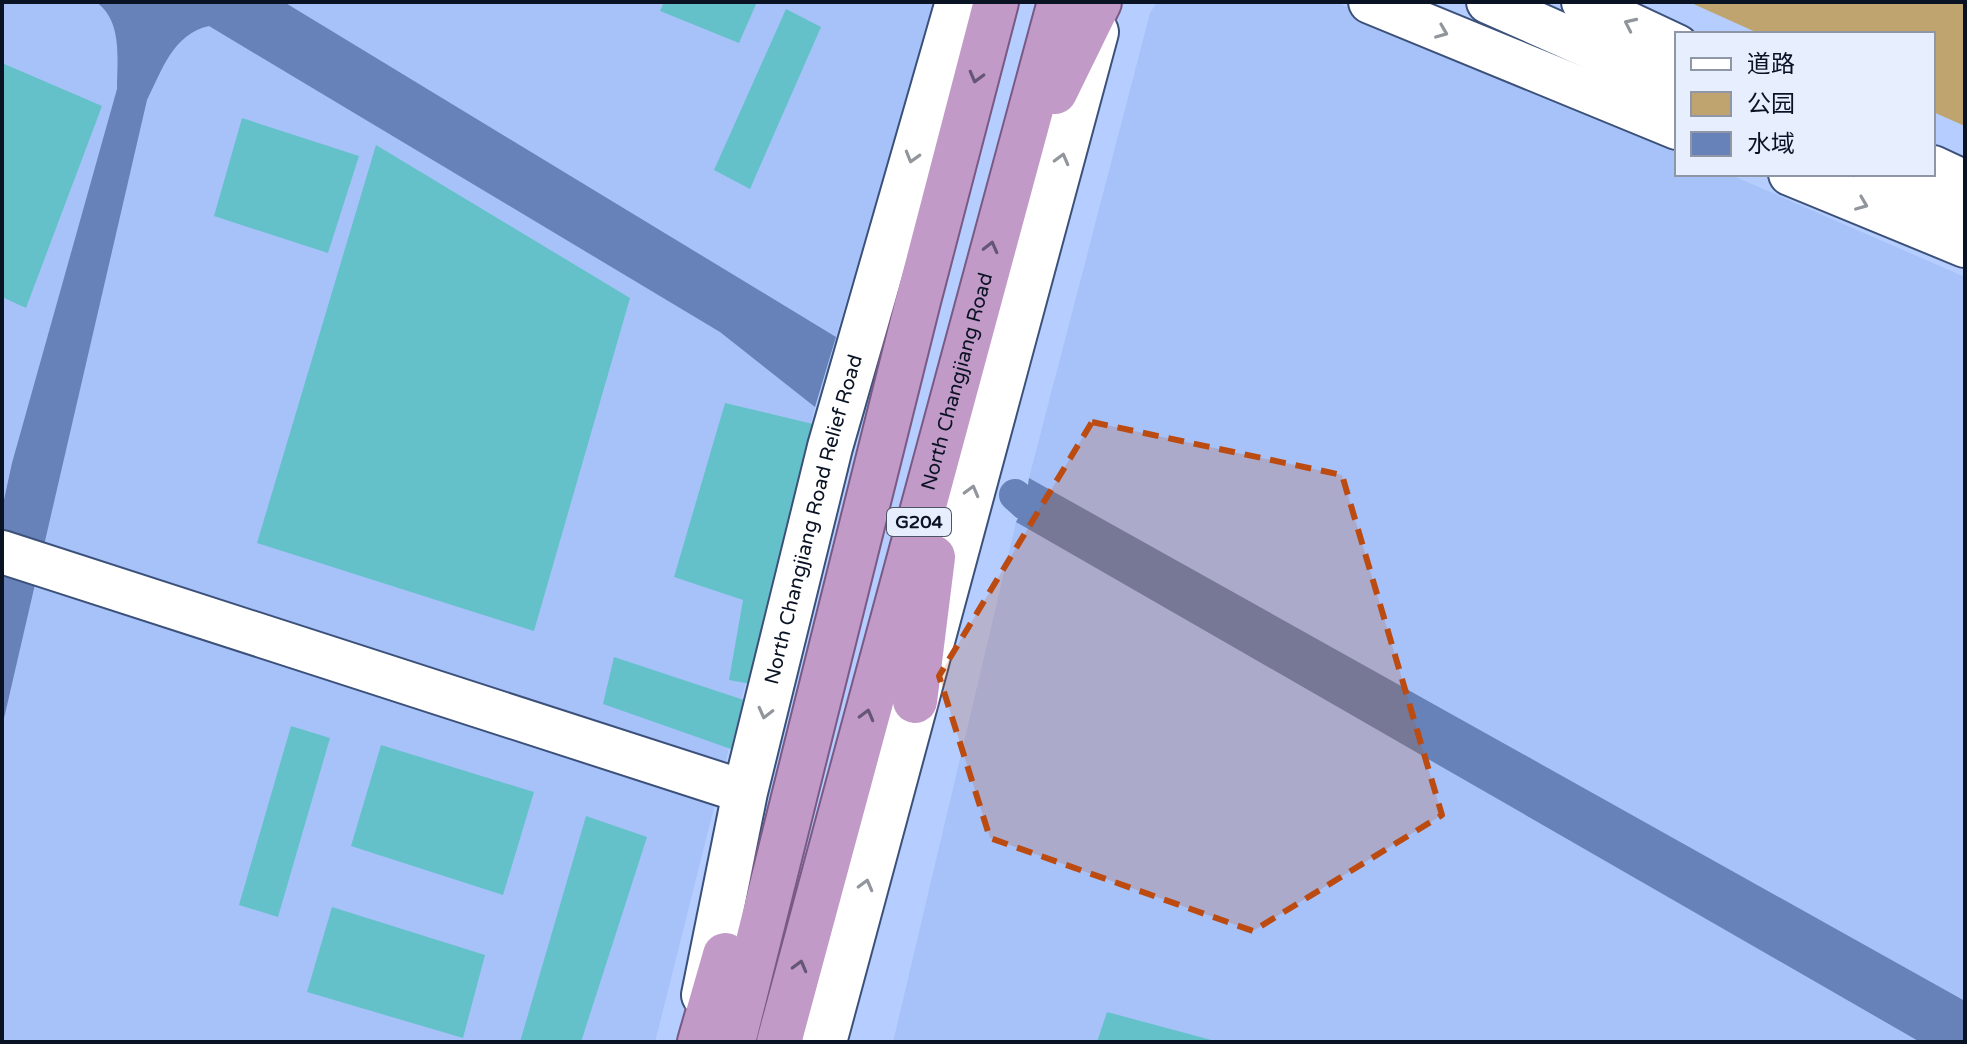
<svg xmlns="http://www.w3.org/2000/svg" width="1967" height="1044" font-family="'Varela Round','Noto Sans SC',sans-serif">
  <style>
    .built { fill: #a7c2f9 }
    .green { fill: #c0a46f }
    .water { fill: #6682b8 }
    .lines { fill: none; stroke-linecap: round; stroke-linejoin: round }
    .canal { stroke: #6682b8; stroke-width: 32 }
    .building { fill: #64c1ca }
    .tertiary-casing { stroke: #3c517a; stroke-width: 46 }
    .secondary-casing { stroke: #3c517a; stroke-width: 48 }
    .trunk-casing { stroke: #785a85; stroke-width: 48 }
    .tertiary { stroke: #fff; stroke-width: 42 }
    .secondary { stroke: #fff; stroke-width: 44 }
    .trunk { stroke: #c29ac7; stroke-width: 44 }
    .oneway { stroke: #91959c }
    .oneway2 { stroke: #665676 }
    .marked { fill: #bc4b11; fill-opacity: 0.2; stroke: #bc4b11; stroke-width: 6; stroke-dasharray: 16 10; stroke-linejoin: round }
    .labels { text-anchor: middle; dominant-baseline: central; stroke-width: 6; stroke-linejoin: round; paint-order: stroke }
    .shield { fill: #e7effe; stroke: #4c5565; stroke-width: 2 }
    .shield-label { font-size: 18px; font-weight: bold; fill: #0a1324 }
    .street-label { font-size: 20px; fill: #0a1324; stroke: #e7effe }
  </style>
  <rect width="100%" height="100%" fill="#b5ceff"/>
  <g class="built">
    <path d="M2,2H935L815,407L655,1042H2Z"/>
    <path d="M1157,2H1336L1677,151V174H1729L1965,277V1001L1029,478L1150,13Z"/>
    <path d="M1016,522L1920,1042H893Z"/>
  </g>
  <path class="green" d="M1689,2H1965V126L1933,112V34H1760Z"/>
  <g class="water">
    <path d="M96,2H284L836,337L815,407L720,332L209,26C173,34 162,70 147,100L2,727V509L12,463L117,89C117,59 123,21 96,2Z"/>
    <path d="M1029,478L1965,1001V1042H1920L1016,522L1025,504Z"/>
  </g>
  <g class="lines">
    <path class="canal" d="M1015,495L1025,504"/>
  </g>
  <g class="building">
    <path d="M664,2H757L739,43L660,11Z"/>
    <path d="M786,9L821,27L750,189L714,170Z"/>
    <path d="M2,63L102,106L26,308L2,297Z"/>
    <path d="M242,118L359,156L328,253L214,216Z"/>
    <path d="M376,145L630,298L534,631L257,543Z"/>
    <path d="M725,403L813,424L751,684L729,680L743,600L674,577Z"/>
    <path d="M614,657L744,700L731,749L603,704Z"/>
    <path d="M291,726L330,738L278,917L239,905Z"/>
    <path d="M381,745L534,792L503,895L351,846Z"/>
    <path d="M586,816L647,837L581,1042H520Z"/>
    <path d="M332,907L485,955L463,1038L307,992Z"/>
    <path d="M1107,1012L1215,1041V1042H1097Z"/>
  </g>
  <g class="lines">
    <g class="tertiary-casing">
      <g id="tertiary">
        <path d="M1370,2L1677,128"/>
        <path d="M1488,2L1677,86"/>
        <path d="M1583,2L1677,46"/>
        <path d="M1933,167L1965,182"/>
        <path d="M1790,174L1965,246"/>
        <path d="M1874,174L1965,214"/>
        <path d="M2,552L745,792"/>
      </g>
    </g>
    <g class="secondary-casing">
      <g id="secondary">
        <path id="s1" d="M704,995L745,792L830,447L958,2"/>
        <path d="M824,1042L1096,32"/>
      </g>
    </g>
    <g class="trunk-casing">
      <g id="trunk">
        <path d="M1055,92L1099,2"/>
        <path d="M915,701L933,557"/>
        <path d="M700,1042L725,955"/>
        <path d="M733,1042L918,301L996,2"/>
        <path id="s2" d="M779,1042L1060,2"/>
      </g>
    </g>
    <use href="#tertiary" class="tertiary"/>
    <use href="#secondary" class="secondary"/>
    <use href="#trunk" class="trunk"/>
  </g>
  <defs><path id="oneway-chevron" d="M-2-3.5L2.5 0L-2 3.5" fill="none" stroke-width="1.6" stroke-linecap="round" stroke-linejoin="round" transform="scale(2)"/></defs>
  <g class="oneway">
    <use href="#oneway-chevron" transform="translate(1630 24) rotate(-155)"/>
    <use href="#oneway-chevron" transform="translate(1442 32) rotate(22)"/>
    <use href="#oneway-chevron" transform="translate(912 157) rotate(106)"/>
    <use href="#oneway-chevron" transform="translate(1062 159) rotate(-75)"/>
    <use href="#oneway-chevron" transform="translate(1862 204) rotate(22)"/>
    <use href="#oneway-chevron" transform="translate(972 491) rotate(-75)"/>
    <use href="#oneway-chevron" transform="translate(765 713) rotate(104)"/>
    <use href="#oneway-chevron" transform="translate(866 885) rotate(-75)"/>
  </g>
  <g class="oneway2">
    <use href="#oneway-chevron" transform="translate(976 77) rotate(105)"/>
    <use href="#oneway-chevron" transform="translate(991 247) rotate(-76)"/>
    <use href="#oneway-chevron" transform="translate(867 715) rotate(-75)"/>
    <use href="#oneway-chevron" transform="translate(800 966) rotate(-75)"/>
  </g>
  <path class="marked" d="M1092,422L1342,475L1442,815L1253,931L990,838L939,676Z"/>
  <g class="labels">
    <rect class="shield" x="887" y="508" width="64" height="28" rx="6"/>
    <g class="shield-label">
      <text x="919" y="522">G204</text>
    </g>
    <g class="street-label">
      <text stroke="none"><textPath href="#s2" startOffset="684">North Changjiang Road</textPath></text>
      <text stroke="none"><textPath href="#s1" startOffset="488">North Changjiang Road Relief Road</textPath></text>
    </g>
  </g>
  <rect width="1967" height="1044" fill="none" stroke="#0a1324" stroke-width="8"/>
  <rect x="1675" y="32" width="260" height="144" fill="#e7effe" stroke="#8f97a7" stroke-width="2"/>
  <rect x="1691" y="58" width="40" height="12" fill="#ffffff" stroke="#8f97a7" stroke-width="2"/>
  <text x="1747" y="72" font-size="24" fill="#0a1324">道路</text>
  <rect x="1691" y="92" width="40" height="24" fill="#c0a46f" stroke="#8f97a7" stroke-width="2"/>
  <text x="1747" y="112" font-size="24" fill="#0a1324">公园</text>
  <rect x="1691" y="132" width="40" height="24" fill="#6682b8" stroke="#8f97a7" stroke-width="2"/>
  <text x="1747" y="152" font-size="24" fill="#0a1324">水域</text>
</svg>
